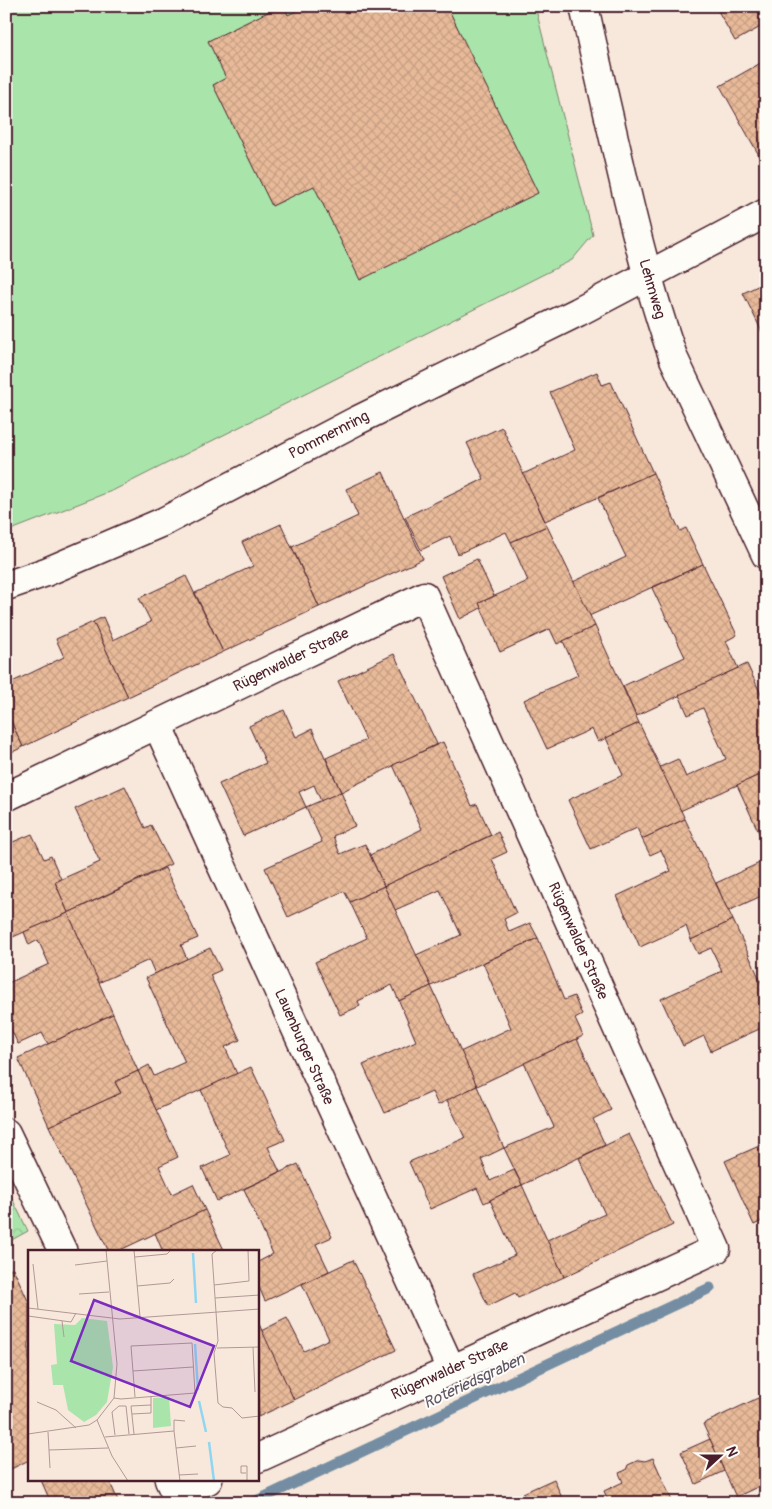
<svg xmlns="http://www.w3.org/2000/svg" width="772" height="1509" font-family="Pangolin,sans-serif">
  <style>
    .grass { fill: #a9e5ab; stroke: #7a826b }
    .park { fill: url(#park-crowns); stroke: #7a826b }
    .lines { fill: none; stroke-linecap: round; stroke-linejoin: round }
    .stream { stroke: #748da2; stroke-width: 11 }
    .building { fill: url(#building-cross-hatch); stroke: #4a1f2b }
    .minor-casing { stroke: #4a1f2b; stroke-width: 31 }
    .tertiary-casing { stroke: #4a1f2b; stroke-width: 31 }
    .minor { stroke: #fdfcf7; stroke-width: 28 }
    .tertiary { stroke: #fdfcf7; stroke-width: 28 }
    .labels { text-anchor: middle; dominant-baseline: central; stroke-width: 4; stroke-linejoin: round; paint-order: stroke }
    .street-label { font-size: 15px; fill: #4a1f2b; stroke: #fdfcf7 }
    .water-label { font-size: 16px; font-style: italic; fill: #5f5667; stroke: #fdfcf7 }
    .inset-river { fill: none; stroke: #90d6f2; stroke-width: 2.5 }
    .inset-road { fill: none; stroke: #b29895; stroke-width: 1 }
    .view { fill: #7b2cbf; fill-opacity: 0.15; stroke: #7b2cbf; stroke-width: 2.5 }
    .inset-edge { fill: none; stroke: #4a1f2b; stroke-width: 2.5 }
  </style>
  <defs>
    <pattern id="park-crowns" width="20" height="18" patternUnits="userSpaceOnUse" patternTransform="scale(1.25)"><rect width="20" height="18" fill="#a9e5ab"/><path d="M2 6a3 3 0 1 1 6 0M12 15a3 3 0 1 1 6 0" fill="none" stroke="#93c493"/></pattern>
    <pattern id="building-cross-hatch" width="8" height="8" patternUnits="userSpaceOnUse" patternTransform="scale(1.25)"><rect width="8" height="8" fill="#e8ba99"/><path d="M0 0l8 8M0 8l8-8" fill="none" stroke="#c89f84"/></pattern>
  </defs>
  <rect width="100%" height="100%" fill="#f7e8db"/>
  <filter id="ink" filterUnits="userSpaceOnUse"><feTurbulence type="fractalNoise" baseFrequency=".02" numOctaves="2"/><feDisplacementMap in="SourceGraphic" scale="10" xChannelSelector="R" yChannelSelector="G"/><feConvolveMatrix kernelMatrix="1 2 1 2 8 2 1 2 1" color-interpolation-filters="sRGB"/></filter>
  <g filter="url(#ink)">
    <path class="grass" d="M6,6H535L593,235L572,260L114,490L6,532Z"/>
    <path class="park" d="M6,1186L28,1231L6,1243Z"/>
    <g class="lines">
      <path class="stream" d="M252,1503L710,1288"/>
    </g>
    <g class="building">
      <path d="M280,6H284L288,15L306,6H447L538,193L360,280L314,186L272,206L213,85L226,78L208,41Z"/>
      <path d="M722,6H766V24L735,41L717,9Z"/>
      <path d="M766,60V153L760,157L720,86Z"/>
      <path d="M766,282V340L743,293Z"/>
      <path d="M597,372L602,385L611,382L653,473L545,521L523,474L575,450L550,392Z"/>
      <path d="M502,427L547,526L511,542L506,532L458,554L450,536L421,550L405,517L484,479L467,443Z"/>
      <path d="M383,472L423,559L319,607L292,547L358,516L346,489Z"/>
      <path d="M653,473L680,531L686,528L703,564L589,616L573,582L626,557L598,498Z"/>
      <path d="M281,524L319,607L223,652L195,593L253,566L242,542Z"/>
      <path d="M547,526L595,626L557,644L550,629L500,652L479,603L528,581L511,542Z"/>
      <path d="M477,559L494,596L479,603L481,608L460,619L441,576Z"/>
      <path d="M703,564L737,635L726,641L738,668L636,716L623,686L685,657L652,588Z"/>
      <path d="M186,576L223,652L128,697L93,622L103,617L113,640L151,622L139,598Z"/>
      <path d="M93,622L128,697L23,747L6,711V685L64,657L56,639Z"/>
      <path d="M595,626L639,723L598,742L592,729L547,749L524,700L578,675L563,641Z"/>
      <path d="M394,654L437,744L341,792L326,758L366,740L338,681Z"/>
      <path d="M747,664L766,705V772L680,811L660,767L678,759L686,777L726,759L703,708L688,715L679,695Z"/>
      <path d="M284,710L296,737L312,729L341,792L321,801L314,785L299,792L306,807L243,836L219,784L266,763L249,726Z"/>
      <path d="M6,711L23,747L6,755Z"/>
      <path d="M639,723L685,819L642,839L637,828L591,849L568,800L623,775L606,738Z"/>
      <path d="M443,742L472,806L477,804L491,835L384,886L370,855L422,829L393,765Z"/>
      <path d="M766,772V848L737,785Z"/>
      <path d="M125,786L145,828L151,825L171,864L68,913L55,882L100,862L75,809Z"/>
      <path d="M341,792L355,826L333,836L340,854L365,844L384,886L350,902L344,891L288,917L265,868L322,842L306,807Z"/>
      <path d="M685,819L733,920L691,940L686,926L640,947L617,896L671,871L661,850L650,855L642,839Z"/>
      <path d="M6,828L13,842L32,834L44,859L51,856L61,879L55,882L68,913L6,940Z"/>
      <path d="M498,832L507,852L492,859L516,913L504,919L509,932L530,923L538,938L431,986L416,955L461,935L440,890L395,910L384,886Z"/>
      <path d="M766,860V894L728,911L716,883Z"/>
      <path d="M165,868L198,938L181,945L187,959L155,974L149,960L98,983L68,913Z"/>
      <path d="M384,886L431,986L399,1001L392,985L358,1001L360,1006L340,1015L315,962L367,938L350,902Z"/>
      <path d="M68,913L113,1014L48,1044L42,1033L18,1044L6,1019V984L49,964L38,940L29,945L24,932Z"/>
      <path d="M733,920L766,993V1026L711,1051L704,1036L683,1046L661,999L722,971L711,948L698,954L691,940Z"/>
      <path d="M538,938L564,1000L574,996L582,1015L575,1019L583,1036L477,1086L460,1052L511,1028L483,963Z"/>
      <path d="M210,948L221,970L210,975L240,1040L225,1047L237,1074L156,1110L138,1071L149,1065L154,1076L185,1062L146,978Z"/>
      <path d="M431,986L477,1086L438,1105L432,1092L385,1113L363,1065L416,1041L399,1001Z"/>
      <path d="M113,1014L138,1071L115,1082L121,1093L49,1126L18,1058Z"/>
      <path d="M577,1039L611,1110L593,1119L605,1145L522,1185L504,1148L554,1127L524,1063Z"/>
      <path d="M251,1067L285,1140L268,1147L280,1172L217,1201L202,1168L230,1155L201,1090Z"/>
      <path d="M138,1071L178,1157L159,1166L172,1194L193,1184L205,1210L116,1252H109L49,1126L121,1093L115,1082Z"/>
      <path d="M477,1086L504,1148L481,1159L490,1181L514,1170L522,1185L484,1203L477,1188L430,1209L409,1162L465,1138L447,1100Z"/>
      <path d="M629,1134L673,1225L564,1277L547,1240L605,1214L579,1158Z"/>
      <path d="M766,1143V1219L754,1225L725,1161Z"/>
      <path d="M298,1164L332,1237L316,1244L329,1271L265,1301L258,1285V1262L273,1254L244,1189Z"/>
      <path d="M522,1185L564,1277L518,1298L515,1293L488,1306L473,1274L515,1255L490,1200Z"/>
      <path d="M205,1210L225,1252H163L155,1233Z"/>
      <path d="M353,1260L396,1350L294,1400L261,1331L287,1318L304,1351L329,1339L302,1284Z"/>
      <path d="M13,1268L29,1303V1460L11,1469L6,1459V1271Z"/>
      <path d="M258,1322L294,1400L258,1417Z"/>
      <path d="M758,1398L766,1414V1483L736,1497L703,1424Z"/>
      <path d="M710,1439L724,1471L696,1484L681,1452Z"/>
      <path d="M653,1458L673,1503H609L604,1491L623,1482L619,1473L626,1470L628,1465L639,1460L645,1461Z"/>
      <path d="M554,1479L564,1503H527L523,1493Z"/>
      <path d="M41,1480H109L119,1503H51Z"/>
    </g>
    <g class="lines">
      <g class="minor-casing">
        <g id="minor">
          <path d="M6,586L46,572L165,521L356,421L578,312L766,213"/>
          <path d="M157,724L451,1369"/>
          <path d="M6,797L424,596L716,1249L258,1458"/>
          <path d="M6,1133L63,1252"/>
          <path d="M169,1480L176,1495L208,1480"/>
        </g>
      </g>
      <g class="tertiary-casing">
        <path id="tertiary" d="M584,6C598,71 613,135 628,199C641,253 655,307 674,359L766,555"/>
      </g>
      <use href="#minor" class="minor"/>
      <use href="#tertiary" class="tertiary"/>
    </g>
  </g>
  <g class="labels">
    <g class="street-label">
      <text transform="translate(652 289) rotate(74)">Lehmweg</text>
      <text transform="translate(329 435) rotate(-27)">Pommernring</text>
      <text transform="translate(291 660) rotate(-26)">Rügenwalder Straße</text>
      <text transform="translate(578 941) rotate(66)">Rügenwalder Straße</text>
      <text transform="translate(304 1047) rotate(66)">Lauenburger Straße</text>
      <text transform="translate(450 1370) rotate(-24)">Rügenwalder Straße</text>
    </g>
    <g class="water-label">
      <text transform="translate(474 1381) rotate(-25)">Roteriedsgraben</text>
    </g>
  </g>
  <g transform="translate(28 1250)">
    <rect width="231" height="231" fill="#f7e8db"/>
    <path d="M54,68L79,71L85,117L79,152L68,165L56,172L40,160L35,135H25L23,115L29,114L26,74L47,75Z" fill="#a9e5ab"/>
    <path d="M141,147L143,176L125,178V148Z" fill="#a9e5ab"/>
    <path class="inset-river" d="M165,3L168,53M167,94L170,140M171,151L178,182M181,192L186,231"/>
    <path class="inset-road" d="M106,0L112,67M189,0L184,4L190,91L186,103L190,153L195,157L204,158L214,168L232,166M107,7L139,4L143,0M5,14L10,59M47,15L79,11M186,35L221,31L220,0M109,36L142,33L146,29M51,44L81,42M187,48L232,45M0,58L92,69L232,59M0,66L43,72L48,63M34,71L36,87M225,97L227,142M189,98L232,97M105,121L165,117M86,148L93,149L167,143L164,93L103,96L107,147M9,152L28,160L48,178M104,164L123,163V155M69,170L84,206L100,231M146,181V170L157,171M20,182L22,218M0,184L61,175L69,170L86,148L89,114L78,0M106,184L103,156L123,155V146M87,185L84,162L91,156H98L101,184M77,187L146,181L152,231M148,198L168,196M21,200L80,198M218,223H213V216H219V231M151,225L170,224"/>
    <path class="view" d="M66,50L186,96L162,157L43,111Z"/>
    <rect width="231" height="231" class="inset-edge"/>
  </g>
  <rect width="772" height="1509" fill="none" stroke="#fdfcf7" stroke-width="25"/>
  <rect x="12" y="12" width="747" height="1484" fill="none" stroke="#4a1f2b" stroke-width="2" filter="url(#ink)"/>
  <g transform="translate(720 1456) rotate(69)" stroke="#fdfcf7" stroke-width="4" paint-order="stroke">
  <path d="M0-4L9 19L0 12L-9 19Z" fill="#4a1f2b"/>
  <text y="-8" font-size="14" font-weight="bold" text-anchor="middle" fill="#4a1f2b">N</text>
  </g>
</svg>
